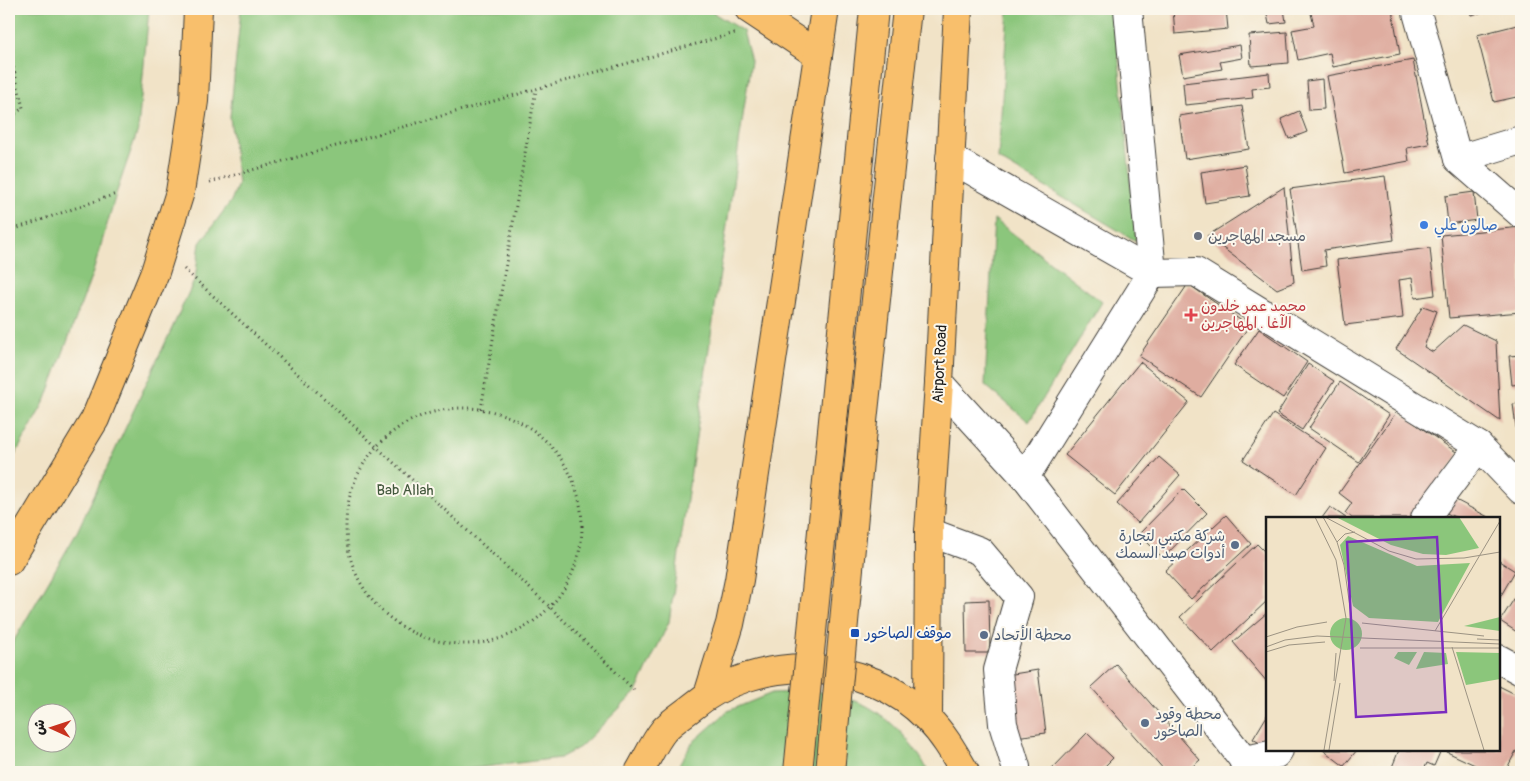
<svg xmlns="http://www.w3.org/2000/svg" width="1530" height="781" font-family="Pangolin,'Playpen Sans Arabic',sans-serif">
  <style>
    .green { fill: #8bc67b; stroke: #54714c; fill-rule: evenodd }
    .building { fill: #dfada0 }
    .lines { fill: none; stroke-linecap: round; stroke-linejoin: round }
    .minor-casing { stroke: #3c3a36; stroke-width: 30 }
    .major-casing { stroke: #3c3a36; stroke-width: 30 }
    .path { stroke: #3c3a36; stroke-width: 3; stroke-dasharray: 1 4; stroke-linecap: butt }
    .minor { stroke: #fff; stroke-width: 28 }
    .major { stroke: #f8bf6c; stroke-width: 28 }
    .major-bridge-casing { stroke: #3c3a36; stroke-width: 30; stroke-linecap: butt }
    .major-bridge { stroke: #f8bf6c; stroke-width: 28 }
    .shop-dot { fill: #3f7fe0; stroke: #fbf7ec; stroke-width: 2 }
    .worship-dot { fill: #6b7280; stroke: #fbf7ec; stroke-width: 2 }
    .health-dot { fill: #e0444e; stroke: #fbf7ec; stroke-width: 2 }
    .service-dot { fill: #5c6f8a; stroke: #fbf7ec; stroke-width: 2 }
    .transit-dot { fill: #1a4fb4; stroke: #fbf7ec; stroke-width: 2 }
    .labels { text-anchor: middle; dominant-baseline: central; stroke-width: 4; stroke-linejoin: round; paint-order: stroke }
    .shop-label { font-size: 15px; fill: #366cbe; stroke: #fbf7ec; text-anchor: start }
    .worship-label { font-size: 15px; fill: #5b616d; stroke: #fbf7ec; text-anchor: start }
    .health-label { font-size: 15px; fill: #be3a42; stroke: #fbf7ec; text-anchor: start }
    .street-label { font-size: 15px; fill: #1c1c1c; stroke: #fbf7ec }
    .park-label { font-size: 15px; fill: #43583d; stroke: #fbf7ec }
    .service-label { font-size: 15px; fill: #4e5e75; stroke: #fbf7ec; text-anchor: start }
    .transit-label { font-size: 15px; fill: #164399; stroke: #fbf7ec; text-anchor: start }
    .inset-road { fill: none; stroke: #9c9383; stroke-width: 1 }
    .view { fill: #7b2cbf; fill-opacity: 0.15; stroke: #7b2cbf; stroke-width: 2.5 }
    .inset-edge { fill: none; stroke: #1c1c1c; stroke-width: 2.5 }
  </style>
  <rect width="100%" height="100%" fill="#fbf7ec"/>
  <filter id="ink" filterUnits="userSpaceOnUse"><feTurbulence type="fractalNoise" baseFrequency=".02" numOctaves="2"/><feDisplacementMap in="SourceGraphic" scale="10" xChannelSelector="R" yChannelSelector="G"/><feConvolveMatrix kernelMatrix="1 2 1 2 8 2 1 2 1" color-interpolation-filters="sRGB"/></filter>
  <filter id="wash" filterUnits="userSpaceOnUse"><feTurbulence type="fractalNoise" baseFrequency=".0096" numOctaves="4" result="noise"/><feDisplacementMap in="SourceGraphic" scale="20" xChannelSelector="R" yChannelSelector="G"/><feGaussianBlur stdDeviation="1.12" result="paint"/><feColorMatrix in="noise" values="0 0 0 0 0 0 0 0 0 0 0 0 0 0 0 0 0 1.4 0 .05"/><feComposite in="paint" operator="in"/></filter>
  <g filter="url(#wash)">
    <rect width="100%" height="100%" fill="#f1e3c7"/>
    <g class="green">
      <path d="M9,9H149L138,130L116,194L93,272L46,399L9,466Z"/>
      <path d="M241,9H707L743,31L751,61L669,622L636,692L580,747L560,758L442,772H9V649L76,534L195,279L200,243L231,201L238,184L230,117ZM38,714H68V744H38Z"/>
      <path d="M1008,9H1114L1136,241L998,159Z"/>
      <path d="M994,219L1102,302L1029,422L985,385Z"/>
      <path d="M817,691C830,695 845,697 858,702C885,712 918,746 928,772H675L692,743L728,711L772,693Z"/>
    </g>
    <g id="blocks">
      <g class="building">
        <path d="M1173,9H1226L1228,29L1175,34Z"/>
        <path d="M1266,9H1284L1286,22L1269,24Z"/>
        <path d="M1310,9H1392L1400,54L1333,67L1330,53L1298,60L1292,30L1314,26Z"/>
        <path d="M1469,9H1496L1471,15Z"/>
        <path d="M1521,24V96L1494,102L1477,35Z"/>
        <path d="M1287,32L1289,63L1251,66L1249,35Z"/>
        <path d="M1240,45L1242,58L1220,62L1222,69L1183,76L1179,55Z"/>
        <path d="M1413,60L1429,144L1407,148L1409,161L1345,173L1327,76Z"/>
        <path d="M1269,73L1270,87L1252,89L1253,98L1185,105L1183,83Z"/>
        <path d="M1322,79L1324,109L1309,110L1307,81Z"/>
        <path d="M1242,106L1249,149L1185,159L1179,116Z"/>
        <path d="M1299,111L1307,132L1289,139L1281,119Z"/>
        <path d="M1245,165L1250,196L1205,203L1201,172Z"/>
        <path d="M1385,176L1394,240L1324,250L1326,266L1302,270L1290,189Z"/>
        <path d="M1284,187L1294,282L1277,289L1207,236Z"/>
        <path d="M1474,192L1477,220L1448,224L1445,196Z"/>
        <path d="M1521,227V312L1449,318L1441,235Z"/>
        <path d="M1430,248L1435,295L1415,298L1412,278L1399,280L1403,318L1345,325L1337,260Z"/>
        <path d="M1188,284L1249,326L1201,397L1139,356Z"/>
        <path d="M1423,306L1437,311L1424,347L1433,352L1463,325L1496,341L1500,421L1396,349Z"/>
        <path d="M1259,329L1307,362L1283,398L1234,365Z"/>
        <path d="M1521,355V384L1512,385L1509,356Z"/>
        <path d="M1140,362L1189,402L1115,495L1065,455Z"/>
        <path d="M1308,364L1334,381L1302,430L1277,414Z"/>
        <path d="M1340,382L1389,415L1359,462L1309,428Z"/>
        <path d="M1521,403V441L1518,442L1513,404Z"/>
        <path d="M1397,411L1459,454L1414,518H1352L1345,513L1352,503L1339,493Z"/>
        <path d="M1273,414L1326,448L1296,495L1243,460Z"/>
        <path d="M1159,457L1180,475L1138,523L1117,504Z"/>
        <path d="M1183,489L1207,513L1163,558L1139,534Z"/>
        <path d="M1452,498L1490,518H1457L1444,512Z"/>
        <path d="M1330,507L1346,518H1322Z"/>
        <path d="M1226,515L1251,544L1191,599L1165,571Z"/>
        <path d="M1257,544L1268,555V600L1213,652L1180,617Z"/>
        <path d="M1499,561L1515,571L1499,599Z"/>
        <path d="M1521,588V631L1520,634L1500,621Z"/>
        <path d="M989,600L990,653H966L965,601Z"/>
        <path d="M1268,612V683L1233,642Z"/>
        <path d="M1116,664L1200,760L1186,772H1166L1091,687Z"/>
        <path d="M1038,670L1046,733L1015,737L1007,675Z"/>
        <path d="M1499,686L1521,697V749L1519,753L1516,751L1505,772H1490L1447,752L1448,750H1499Z"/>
        <path d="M1268,714V748L1253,739Z"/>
        <path d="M1087,733L1113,758L1099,772H1049Z"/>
        <path d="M1323,750H1357L1344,766Z"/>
        <path d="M1399,750H1441L1434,766L1427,763L1423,772H1390Z"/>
      </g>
    </g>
  </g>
  <g filter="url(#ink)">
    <use href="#blocks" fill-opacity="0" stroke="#3c3a36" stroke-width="1"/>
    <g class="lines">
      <g class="minor-casing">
        <g id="minor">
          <path d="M1416,9L1458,159L1521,214"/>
          <path d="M950,158L1152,273L1196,272L1479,446L1521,490"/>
          <path d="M1458,159L1521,140"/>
          <path d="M939,383L1025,477L1253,772"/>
          <path d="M1025,477L1152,273L1128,9"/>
          <path d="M1425,518L1479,446"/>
          <path d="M929,532L980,551L1019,597L998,670L1003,724L1016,767"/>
          <path d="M1499,659L1521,671"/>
          <path d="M1243,760L1276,754L1279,750"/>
        </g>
      </g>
      <g class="major-casing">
        <g id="major">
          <path d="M749,9L818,55"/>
          <path d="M9,561L95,419L155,272L180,192L194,101L198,9"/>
          <path d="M709,692L730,624L739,580L825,9"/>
          <path d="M928,718L929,532L939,383L958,9"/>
          <path d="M639,772C647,759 654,742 664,730C671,722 682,715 691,708C758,652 866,655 928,719C944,735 954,753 965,772"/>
        </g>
      </g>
      <g class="path">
        <path d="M9,48L23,108L9,118"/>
        <path d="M210,182L536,89"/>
        <path d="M9,231L116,194"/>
        <path d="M184,269L550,607L636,692"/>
        <circle cx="464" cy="526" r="118"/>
        <path d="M481,409L536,89L735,33"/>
      </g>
      <use href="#minor" class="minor"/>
      <use href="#major" class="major"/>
      <g class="major-bridge-casing">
        <g id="major-bridge">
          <path d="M798,772L874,9"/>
          <path d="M830,772L861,440L907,9"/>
        </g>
      </g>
      <use href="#major-bridge" class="major-bridge"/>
    </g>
  </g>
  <circle class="shop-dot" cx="1424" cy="225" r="5"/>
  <circle class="worship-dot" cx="1198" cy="236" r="5"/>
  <path class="health-dot" d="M1188.5 307.5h5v5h5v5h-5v5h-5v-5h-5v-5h5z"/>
  <g class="service-dot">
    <circle cx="1235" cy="545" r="5"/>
    <circle cx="984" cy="635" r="5"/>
    <circle cx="1145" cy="723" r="5"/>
  </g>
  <rect class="transit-dot" x="850" y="628" width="10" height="10" rx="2.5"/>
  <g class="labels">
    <g class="shop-label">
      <text x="1434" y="225">صالون علي</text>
    </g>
    <g class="worship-label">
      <text x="1208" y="236">مسجد المهاجرين</text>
    </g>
    <g class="health-label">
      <text x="1201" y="306">محمد عمر خلدون<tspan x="1201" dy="17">الآغا . المهاجرين</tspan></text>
    </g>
    <g class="street-label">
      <text transform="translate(940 364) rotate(-87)">Airport Road</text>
    </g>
    <g class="park-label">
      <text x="405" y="490">Bab Allah</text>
    </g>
    <g class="service-label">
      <text x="1225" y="536" text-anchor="end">شركة مكتبي لتجارة<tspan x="1225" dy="17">أدوات صيد السمك</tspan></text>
      <text x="994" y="635">محطة الأتحاد</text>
      <text x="1155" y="714">محطة وقود<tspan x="1155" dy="17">الصاخور</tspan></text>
    </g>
    <g class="transit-label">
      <text x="865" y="633">موقف الصاخور</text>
    </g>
  </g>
  <g transform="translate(1266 517)">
    <rect width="234" height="234" fill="#f1e3c7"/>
    <path d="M70,0H193L213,31L180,38L157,37L125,28ZM82,19L151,49L204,46L172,105L103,101L87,89L74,28ZM234,100V114L198,109ZM64 117a16 16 0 1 1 32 0a16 16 0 1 1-32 0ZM132,135H151L143,148L128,141ZM158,135L180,136L182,147L150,152ZM190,135L234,136V162L200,168Z" fill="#8bc67b"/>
    <path class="inset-road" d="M49,0L70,43L80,101L58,233M57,0L71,25L78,48L85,97M59,0L123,34L150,42L198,41L234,35M71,25L79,17L89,15M96,106L218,119M169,114L234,4M0,120L31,110L61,105M211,122L234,123M0,130L19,123L51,119L234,127M186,130L218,233M94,131H234M0,135L23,128L59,125M68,164L70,136M63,233L74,166"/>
    <path class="view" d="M171,20L180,195L90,200L81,25Z"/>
    <rect width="234" height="234" class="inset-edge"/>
  </g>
  <rect width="1530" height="781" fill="none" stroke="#fbf7ec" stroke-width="30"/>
  <g transform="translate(52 728) rotate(273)"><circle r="24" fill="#fbf7ec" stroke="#a29f99"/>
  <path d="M0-4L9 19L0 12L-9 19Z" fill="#c8321e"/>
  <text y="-8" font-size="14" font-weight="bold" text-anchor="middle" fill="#1c1c1c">ش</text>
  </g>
</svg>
